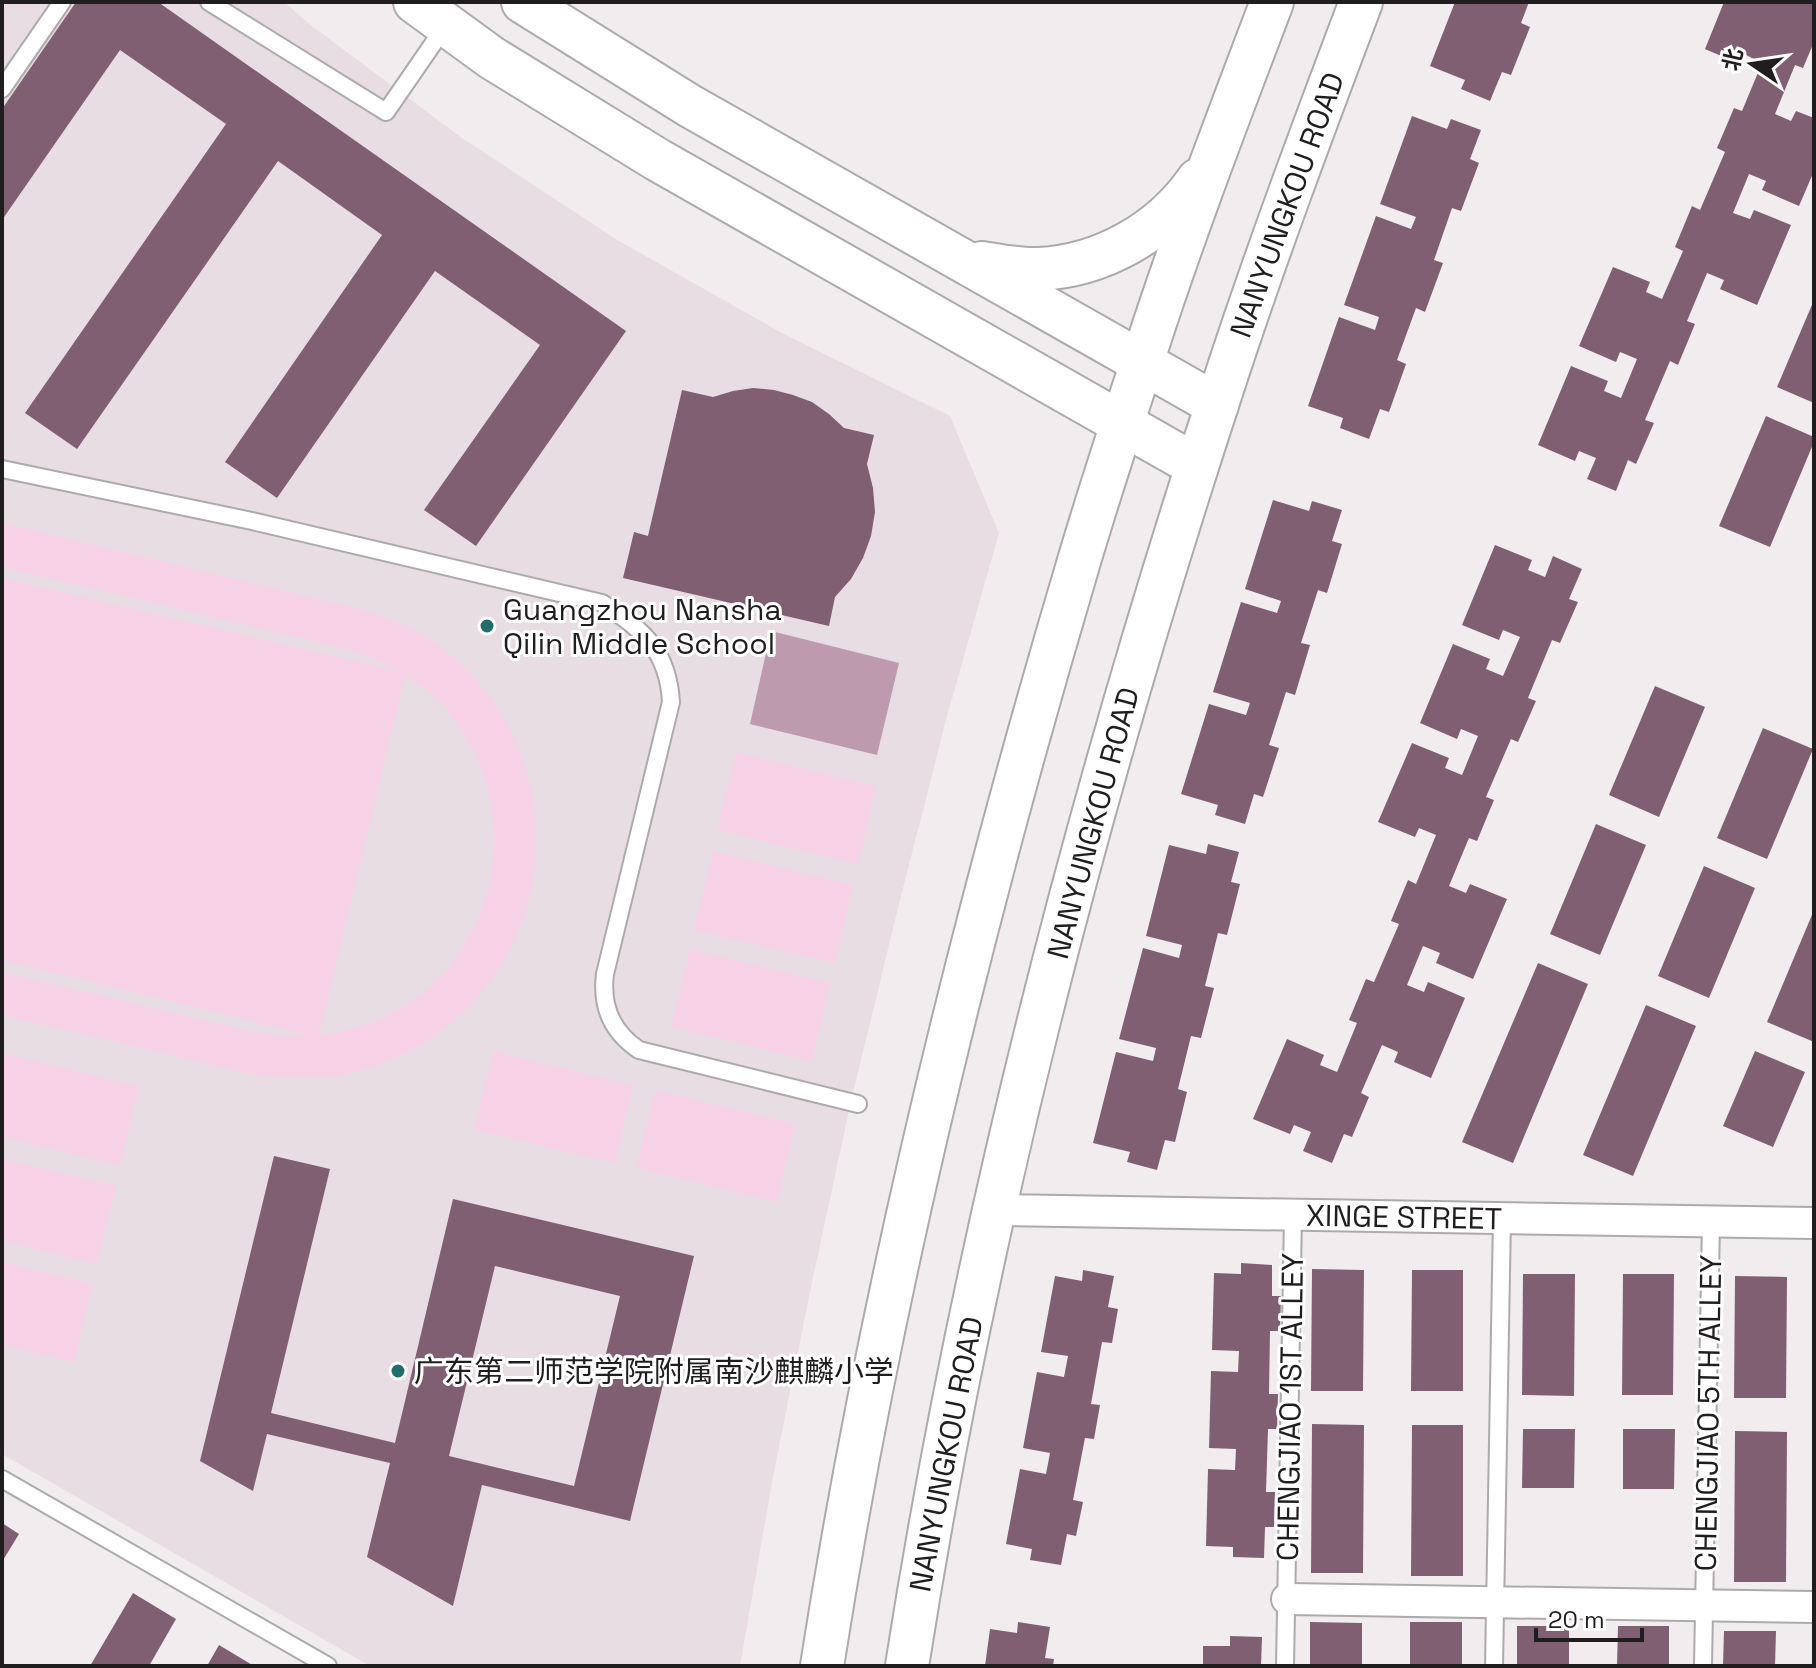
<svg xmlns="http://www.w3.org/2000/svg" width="1816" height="1668" font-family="'Space Grotesk','Noto Sans SC',sans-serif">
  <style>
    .built { fill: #e8dde3 }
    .green { fill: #f8d3e8; fill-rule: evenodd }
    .water { fill: #be9aae }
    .building { fill: #805f72; fill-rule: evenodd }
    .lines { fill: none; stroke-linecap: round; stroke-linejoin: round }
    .lane-casing { stroke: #adaaac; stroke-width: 20 }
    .street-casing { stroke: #adaaac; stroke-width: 34 }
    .secondary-casing { stroke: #adaaac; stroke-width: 46 }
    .lane { stroke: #fff; stroke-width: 16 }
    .street { stroke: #fff; stroke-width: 30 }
    .secondary { stroke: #fff; stroke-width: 42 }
    .poi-dot { fill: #216d6c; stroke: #fff; stroke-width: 3 }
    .labels { text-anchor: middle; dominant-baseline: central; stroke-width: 6; stroke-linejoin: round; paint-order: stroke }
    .street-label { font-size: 30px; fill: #1f1d1e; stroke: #fff }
    .poi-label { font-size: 30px; fill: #1f1d1e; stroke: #fff; text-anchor: start }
  </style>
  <rect width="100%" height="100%" fill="#f1edef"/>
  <path class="built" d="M2,2H284L312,26L462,138L619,241L782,333L950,416L999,533L946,720L898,908L852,1097L811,1287L773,1477L740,1666H370L2,1454Z"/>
  <g class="green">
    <path d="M2,523L357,608C382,616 407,625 429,639C565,730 573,926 446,1027C421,1047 391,1063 360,1071C322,1081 285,1079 246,1073L2,1015V972L254,1032L286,1036H314L2,960V578L401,672L376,659L346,649L2,567ZM405,675C435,692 462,724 476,756C516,843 489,947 411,1002C384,1021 351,1030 319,1036Z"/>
    <path d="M736,752L876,786L858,864L717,830Z"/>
    <path d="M713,851L853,885L835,963L694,930Z"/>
    <path d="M690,949L830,983L812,1061L671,1027Z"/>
    <path d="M493,1051L633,1085L615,1163L474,1130Z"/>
    <path d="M2,1053L139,1086L120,1165L2,1137Z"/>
    <path d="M655,1090L795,1124L777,1202L636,1168Z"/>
    <path d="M2,1159L116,1186L97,1264L2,1241Z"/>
    <path d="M2,1262L92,1284L74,1362L2,1345Z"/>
  </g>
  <path class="water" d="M771,631L899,663L877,755L750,724Z"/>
  <g class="building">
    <path d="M76,2H158L626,331L476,546L424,510L540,345L435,271L277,498L225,462L382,235L278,161L77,449L25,413L226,124L120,50L2,220V109Z"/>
    <path d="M1455,2H1529L1521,23L1530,27L1511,75L1502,72L1490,101L1461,89L1465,80L1430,66Z"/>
    <path d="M1724,2H1814L1813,24L1814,42L1803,68L1795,65L1775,114L1791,121L1796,111L1814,118V171L1799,206L1762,190L1766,181L1749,174L1733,213L1750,219L1754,210L1791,225L1757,305L1720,289L1724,280L1707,273L1687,321L1695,324L1678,365L1670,361L1645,420L1654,423L1636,464L1628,460L1616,491L1587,479L1596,458L1579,451L1575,461L1538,445L1571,366L1608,381L1604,391L1621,398L1637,359L1620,352L1616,362L1579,346L1613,267L1650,282L1646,292L1662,299L1683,251L1675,247L1692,206L1700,210L1725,152L1717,148L1734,108L1742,111L1762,63L1746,55L1742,65L1705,49Z"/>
    <path d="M1412,116L1447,129L1451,119L1481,130L1470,159L1479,163L1461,211L1452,208L1434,260L1443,263L1425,312L1416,308L1397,360L1406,364L1389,412L1380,409L1369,439L1340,428L1343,418L1308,406L1339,317L1375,330L1379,317L1344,305L1376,216L1411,229L1416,217L1380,204Z"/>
    <path d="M1814,300V403L1777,387Z"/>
    <path d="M753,388L774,390L793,395L812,402L829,414L844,428L874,435L867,464L873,488L875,512L871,536L863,558L851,579L835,597L829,626L623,578L634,532L648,536L682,390L713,397L733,391Z"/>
    <path d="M1766,416L1814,437V442L1770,547L1719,526Z"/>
    <path d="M1273,500L1309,511L1312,501L1342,510L1332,541L1342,544L1327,593L1318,590L1301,643L1310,645L1295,695L1286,692L1269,745L1279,748L1263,797L1254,794L1245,824L1215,815L1218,805L1181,794L1209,704L1246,715L1250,703L1213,692L1241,602L1277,613L1281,601L1245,589Z"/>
    <path d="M1495,545L1532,560L1528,570L1545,577L1553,556L1582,569L1569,599L1578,602L1560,643L1552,640L1528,698L1536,701L1518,742L1511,739L1486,797L1494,800L1477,841L1469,838L1449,886L1466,893L1470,884L1507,899L1473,979L1436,963L1440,953L1423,946L1407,985L1424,992L1428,982L1465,998L1431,1078L1394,1062L1398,1052L1382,1045L1361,1093L1369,1097L1352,1137L1344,1134L1332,1163L1303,1151L1311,1132L1294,1125L1290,1134L1253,1119L1287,1039L1324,1055L1320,1065L1337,1072L1357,1023L1349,1020L1366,979L1374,982L1399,924L1391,921L1408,880L1416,884L1436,835L1419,828L1415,837L1378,822L1412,743L1449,758L1445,768L1462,775L1478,736L1461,729L1457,739L1420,723L1453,644L1490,659L1486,669L1503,676L1520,637L1503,630L1499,640L1462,625Z"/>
    <path d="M1655,686L1705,707L1659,817L1609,795Z"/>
    <path d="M1763,728L1813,749L1767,859L1717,838Z"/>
    <path d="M1596,824L1646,845L1600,955L1550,934Z"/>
    <path d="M1208,844L1239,852L1231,882L1240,884L1227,935L1218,933L1205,986L1214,988L1201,1038L1191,1036L1178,1089L1187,1092L1175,1142L1165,1140L1157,1170L1127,1162L1130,1152L1093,1143L1116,1052L1153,1061L1156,1048L1119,1039L1143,948L1179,958L1182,945L1146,936L1169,845L1206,854Z"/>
    <path d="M1704,866L1755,888L1709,998L1658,976Z"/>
    <path d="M1814,910V1042L1767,1022Z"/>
    <path d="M1538,963L1588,984L1513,1163L1462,1142Z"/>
    <path d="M1646,1005L1696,1026L1633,1176L1583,1155Z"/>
    <path d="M1755,1051L1805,1072L1773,1147L1723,1126Z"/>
    <path d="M274,1156L330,1169L271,1413L395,1443L453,1199L694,1256L630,1521L482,1485L453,1606L367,1557L390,1463L267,1434L253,1491L200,1461ZM495,1266L620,1296L574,1486L449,1456Z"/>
    <path d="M1241,1263L1272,1265V1296H1281L1280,1331H1270L1269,1394H1278L1277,1429H1268L1266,1492H1275L1274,1527H1265L1264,1558L1233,1557V1547L1206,1546L1208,1469L1235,1470L1236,1449L1209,1448L1211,1371L1238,1372L1239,1351L1212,1350L1214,1273L1241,1274Z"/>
    <path d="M1312,1269L1364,1270L1363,1391H1311Z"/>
    <path d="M1083,1270L1114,1276L1108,1307L1118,1309L1112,1343L1102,1342L1091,1404L1100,1405L1094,1439L1085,1438L1073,1500L1083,1502L1076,1536L1067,1534L1061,1565L1030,1560L1032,1549L1006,1544L1020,1469L1046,1474L1050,1453L1023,1448L1037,1372L1064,1377L1068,1356L1041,1352L1055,1276L1082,1281Z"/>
    <path d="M1412,1270H1463V1391H1411Z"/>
    <path d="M1523,1274H1575L1574,1396L1522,1395Z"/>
    <path d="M1623,1274H1674L1673,1395H1622Z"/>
    <path d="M1735,1276L1787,1277L1786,1398H1734Z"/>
    <path d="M1312,1424L1364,1425L1363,1573H1311Z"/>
    <path d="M1412,1425H1463V1576H1411Z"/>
    <path d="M1523,1429H1575L1574,1488H1522Z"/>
    <path d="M1623,1429H1675L1674,1489H1623Z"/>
    <path d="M1735,1431L1787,1432L1786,1582H1734Z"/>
    <path d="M2,1523L19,1534L2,1562Z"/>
    <path d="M133,1593L176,1619L149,1666H90Z"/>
    <path d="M1018,1622L1050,1627L1045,1658L1054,1659L1053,1666H985L990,1629L1017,1633Z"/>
    <path d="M1310,1622L1362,1623V1666H1310Z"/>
    <rect x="1410" y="1622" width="52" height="44"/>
    <rect x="1517" y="1626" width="52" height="40"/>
    <path d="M1618,1626H1669V1666H1617Z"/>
    <path d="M1724,1631H1776L1775,1666H1723Z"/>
    <path d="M1230,1636L1262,1637L1261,1666H1203V1646H1230Z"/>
    <path d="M219,1645L254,1666H207Z"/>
  </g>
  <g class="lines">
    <g class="lane-casing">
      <g id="lane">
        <path d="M209,2L386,112L446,25"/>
        <path d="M2,89L62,2"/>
        <path d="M2,469L252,521L602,603C643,629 668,651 671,702L605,974C601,1006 612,1032 639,1050L858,1104"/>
        <path d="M2,1479L328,1666"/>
        <path d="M1285,1666L1293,1215"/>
        <path d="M1494,1666L1502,1218"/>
        <path d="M1703,1666L1711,1221"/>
      </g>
    </g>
    <g class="street-casing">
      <g id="street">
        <path d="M995,1210L1814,1223"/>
        <path d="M1287,1599L1814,1607"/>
      </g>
    </g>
    <g class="secondary-casing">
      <g id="secondary">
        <path d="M415,2L492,58L658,160L1197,466"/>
        <path d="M523,2L690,106L1217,405"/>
        <path d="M982,263C1001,266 1020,270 1039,269C1102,266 1162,232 1198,180"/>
        <path d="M822,1666C880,1295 970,928 1077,568C1098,496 1122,425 1145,353C1183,235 1228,118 1272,2"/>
        <path d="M907,1666C975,1232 1086,803 1223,386C1265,257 1313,129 1361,2"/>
      </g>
    </g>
    <use href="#lane" class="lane"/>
    <use href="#street" class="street"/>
    <use href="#secondary" class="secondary"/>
  </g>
  <g class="poi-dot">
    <circle cx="487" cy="626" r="8"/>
    <circle cx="398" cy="1371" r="8"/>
  </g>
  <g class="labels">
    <g class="street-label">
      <text transform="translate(1287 205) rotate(-70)">NANYUNGKOU ROAD</text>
      <text transform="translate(1093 823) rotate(-75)">NANYUNGKOU ROAD</text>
      <text transform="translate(1404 1217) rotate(1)">XINGE STREET</text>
      <text transform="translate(1290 1407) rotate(-89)">CHENGJIAO 1ST ALLEY</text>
      <text transform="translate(1708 1413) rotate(-89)">CHENGJIAO 5TH ALLEY</text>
      <text transform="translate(946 1454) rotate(-79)">NANYUNGKOU ROAD</text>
    </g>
    <g class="poi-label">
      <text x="503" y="609">Guangzhou Nansha<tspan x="503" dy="34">Qilin Middle School</tspan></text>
      <text x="414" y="1371">广东第二师范学院附属南沙麒麟小学</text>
    </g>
  </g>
  <rect width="1816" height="1668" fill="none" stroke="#1f1d1e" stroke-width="8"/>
  <g transform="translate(1752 64) rotate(283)" stroke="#ffffff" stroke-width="6" paint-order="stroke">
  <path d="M0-6L14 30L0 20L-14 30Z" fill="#1f1d1e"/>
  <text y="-12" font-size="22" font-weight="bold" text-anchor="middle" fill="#1f1d1e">北</text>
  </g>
  <path d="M1536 1628v12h106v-12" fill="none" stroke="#1f1d1e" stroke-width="4"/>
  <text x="1548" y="1628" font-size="24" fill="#1f1d1e" stroke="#ffffff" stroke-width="6" paint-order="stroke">20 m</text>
</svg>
